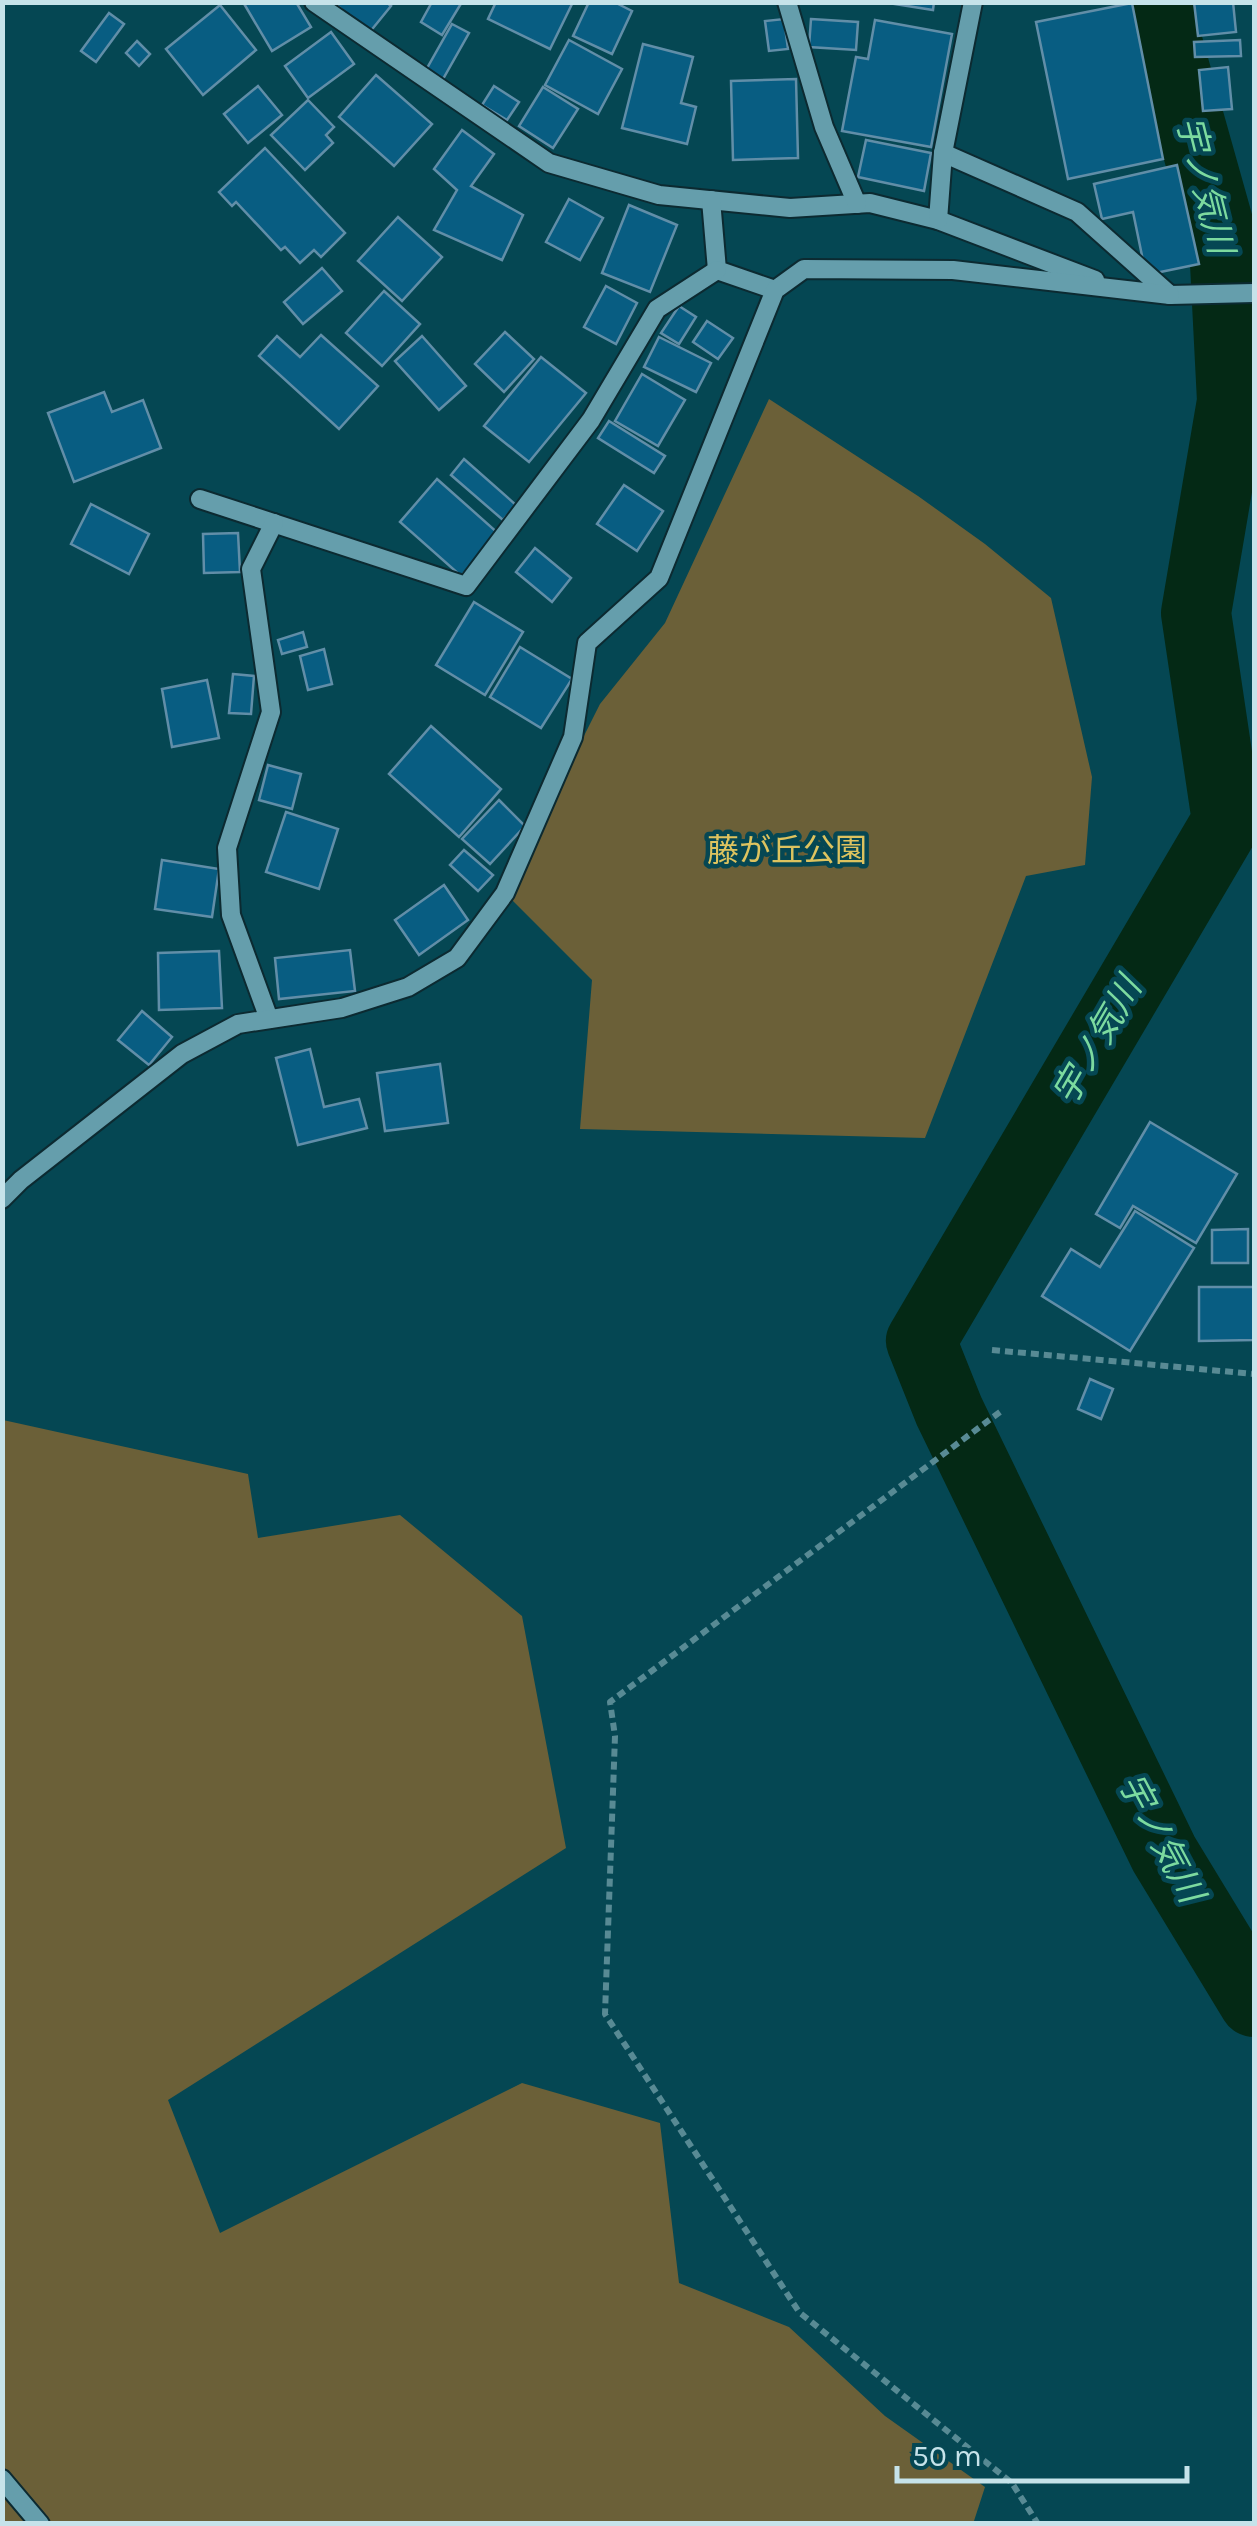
<svg xmlns="http://www.w3.org/2000/svg" width="1257" height="2526" font-family="Karla,'Noto Sans JP',sans-serif">
  <style>
    .green { fill: #6b6038 }
    .lines { fill: none; stroke-linecap: round; stroke-linejoin: round }
    .river { stroke: #042915; stroke-width: 70 }
    .building { fill: #085d82; stroke: #618ea8; stroke-width: 2.5 }
    .minor-casing { stroke: #0c2a31; stroke-width: 22 }
    .path { stroke: #588a94; stroke-width: 6; stroke-dasharray: 8 5; stroke-linecap: butt }
    .minor { stroke: #659eac; stroke-width: 18 }
    .labels { text-anchor: middle; dominant-baseline: central; stroke-width: 9; stroke-linejoin: round; paint-order: stroke }
    .park-label { font-size: 32px; fill: #ddc35f; stroke: #054753 }
    .water-label { font-size: 35px; font-style: italic; fill: #7cda9f; stroke: #054753 }
  </style>
  <rect width="100%" height="100%" fill="#054753"/>
  <g class="green">
    <path d="M769,399L918,496L985,544L1051,598L1092,777L1085,865L1026,876L925,1138L580,1129L592,980L505,893L600,704L665,623Z"/>
    <path d="M3,1420L248,1474L258,1538L400,1515L522,1616L566,1848L168,2100L220,2233L522,2083L660,2123L679,2283L789,2327L885,2416L985,2487L973,2524H3Z"/>
  </g>
  <g class="lines">
    <path class="river" d="M1156,2L1224,244L1232,401L1196,613L1227,821L921,1341L949,1411L1164,1854L1254,2002"/>
  </g>
  <g class="building">
    <path d="M243,2H296L311,27L272,51Z"/>
    <path d="M333,2H386L391,6L369,33Z"/>
    <path d="M432,2H462L442,35L421,22Z"/>
    <path d="M496,2H573L550,49L488,19Z"/>
    <path d="M589,2H614L632,11L612,54L573,36Z"/>
    <path d="M882,2H934L933,10Z"/>
    <path d="M1194,2H1233L1236,32L1198,36Z"/>
    <path d="M1132,3L1163,159L1068,179L1036,22Z"/>
    <path d="M220,5L256,50L203,95L166,49Z"/>
    <path d="M109,13L124,24L96,62L81,51Z"/>
    <path d="M784,19L788,49L769,51L765,21Z"/>
    <path d="M811,19L858,22L856,50L809,47Z"/>
    <path d="M875,20L952,34L931,147L842,131L856,57L868,59Z"/>
    <path d="M452,24L469,33L443,79L426,70Z"/>
    <path d="M331,32L354,64L308,98L285,66Z"/>
    <path d="M569,40L622,69L598,114L545,85Z"/>
    <path d="M1240,40L1241,56L1195,57L1194,42Z"/>
    <path d="M137,41L150,54L139,66L126,53Z"/>
    <path d="M643,44L693,57L681,103L696,107L687,144L622,128Z"/>
    <path d="M1228,67L1232,109L1203,111L1199,70Z"/>
    <path d="M376,75L432,124L394,166L339,117Z"/>
    <path d="M796,79L798,158L733,160L731,81Z"/>
    <path d="M258,86L282,115L248,143L224,114Z"/>
    <path d="M494,86L519,102L507,120L482,105Z"/>
    <path d="M543,87L578,109L553,148L519,126Z"/>
    <path d="M308,100L334,127L326,135L333,143L305,170L271,135Z"/>
    <path d="M462,130L494,154L471,186L523,215L502,260L434,230L457,190L434,169Z"/>
    <path d="M866,140L931,153L924,191L858,177Z"/>
    <path d="M265,148L345,233L321,257L314,250L300,263L285,247L281,250L236,202L232,206L219,192Z"/>
    <path d="M1177,165L1199,264L1146,275L1133,212L1102,219L1094,184Z"/>
    <path d="M569,199L603,218L580,260L546,242Z"/>
    <path d="M629,205L677,225L650,292L602,273Z"/>
    <path d="M398,217L442,257L402,301L358,261Z"/>
    <path d="M322,268L342,291L303,324L284,302Z"/>
    <path d="M606,286L637,303L616,344L584,327Z"/>
    <path d="M384,291L420,324L382,366L346,333Z"/>
    <path d="M679,306L696,317L679,344L661,333Z"/>
    <path d="M707,321L733,338L718,359L693,342Z"/>
    <path d="M505,332L534,359L504,392L475,364Z"/>
    <path d="M321,335L378,386L339,429L259,356L277,336L300,357Z"/>
    <path d="M422,336L466,386L439,410L395,361Z"/>
    <path d="M659,337L711,363L696,392L644,367Z"/>
    <path d="M541,357L586,393L529,462L484,426Z"/>
    <path d="M642,374L685,400L658,446L615,421Z"/>
    <path d="M104,392L112,412L143,400L161,448L74,482L48,413Z"/>
    <path d="M609,421L665,456L654,473L598,438Z"/>
    <path d="M464,459L516,505L503,520L451,475Z"/>
    <path d="M437,479L499,534L461,576L400,522Z"/>
    <path d="M624,485L663,511L637,551L597,524Z"/>
    <path d="M91,504L149,534L129,574L71,544Z"/>
    <path d="M238,533L240,572L204,573L203,534Z"/>
    <path d="M535,548L571,578L552,602L516,572Z"/>
    <path d="M474,602L523,632L485,695L436,665Z"/>
    <path d="M303,632L307,647L282,654L278,640Z"/>
    <path d="M520,647L572,679L541,728L490,697Z"/>
    <path d="M324,649L332,684L308,690L300,656Z"/>
    <path d="M233,674L254,676L251,714L229,713Z"/>
    <path d="M207,680L219,738L172,747L162,689Z"/>
    <path d="M431,726L501,789L459,837L389,774Z"/>
    <path d="M268,765L301,774L292,809L259,800Z"/>
    <path d="M499,800L525,826L490,864L462,839Z"/>
    <path d="M286,812L338,829L319,889L266,872Z"/>
    <path d="M464,850L493,875L478,891L450,865Z"/>
    <path d="M162,860L219,869L212,917L155,909Z"/>
    <path d="M444,885L468,920L419,955L395,920Z"/>
    <path d="M350,950L355,991L279,999L275,958Z"/>
    <path d="M219,951L222,1008L159,1010L158,953Z"/>
    <path d="M142,1011L172,1037L149,1065L118,1040Z"/>
    <path d="M310,1049L324,1107L359,1099L367,1128L298,1145L276,1058Z"/>
    <path d="M440,1064L448,1123L385,1131L377,1073Z"/>
    <path d="M1150,1122L1237,1174L1196,1243L1133,1206L1120,1228L1096,1214Z"/>
    <path d="M1135,1211L1194,1248L1130,1351L1042,1296L1071,1249L1100,1267Z"/>
    <path d="M1248,1229V1263H1212V1230Z"/>
    <path d="M1199,1287H1254V1340L1199,1341Z"/>
    <path d="M1090,1379L1113,1389L1101,1419L1078,1409Z"/>
  </g>
  <g class="lines">
    <g class="minor-casing">
      <g id="minor">
        <path d="M314,2L549,163L659,195L790,208L870,203L938,220L1095,280"/>
        <path d="M787,2L824,127L857,204"/>
        <path d="M943,153L1077,212L1170,295L1254,293"/>
        <path d="M711,200L717,270L775,290"/>
        <path d="M938,220L943,153L973,2"/>
        <path d="M200,499L466,586L591,420L657,309L717,270"/>
        <path d="M269,1019L231,915L227,848L271,712L251,569L274,523"/>
        <path d="M2,1199L21,1180L182,1054L238,1024L342,1008L408,987L457,958L505,893L573,737L587,643L659,578L775,290L804,269L953,270L1170,295"/>
        <path d="M2,2479L40,2524"/>
      </g>
    </g>
    <g class="path">
      <path d="M992,1350L1254,1374"/>
      <path d="M1000,1412L610,1702L615,1736L605,2014L799,2312L1012,2483L1038,2524"/>
    </g>
    <use href="#minor" class="minor"/>
  </g>
  <g class="labels">
    <g class="park-label">
      <text x="787" y="850">藤が丘公園</text>
    </g>
    <g class="water-label">
      <text transform="translate(1205 185) rotate(76)">宇ノ気川</text>
      <text transform="translate(1097 1041) rotate(-60)">宇ノ気川</text>
      <text transform="translate(1161 1838) rotate(62)">宇ノ気川</text>
    </g>
  </g>
  <rect width="1257" height="2526" fill="none" stroke="#c6e3ea" stroke-width="10"/>
  <path d="M897 2466v15h290v-15" fill="none" stroke="#c6e3ea" stroke-width="5"/>
  <text x="912" y="2466" font-size="30" fill="#c6e3ea" stroke="#054753" stroke-width="8" paint-order="stroke">50 m</text>
</svg>
